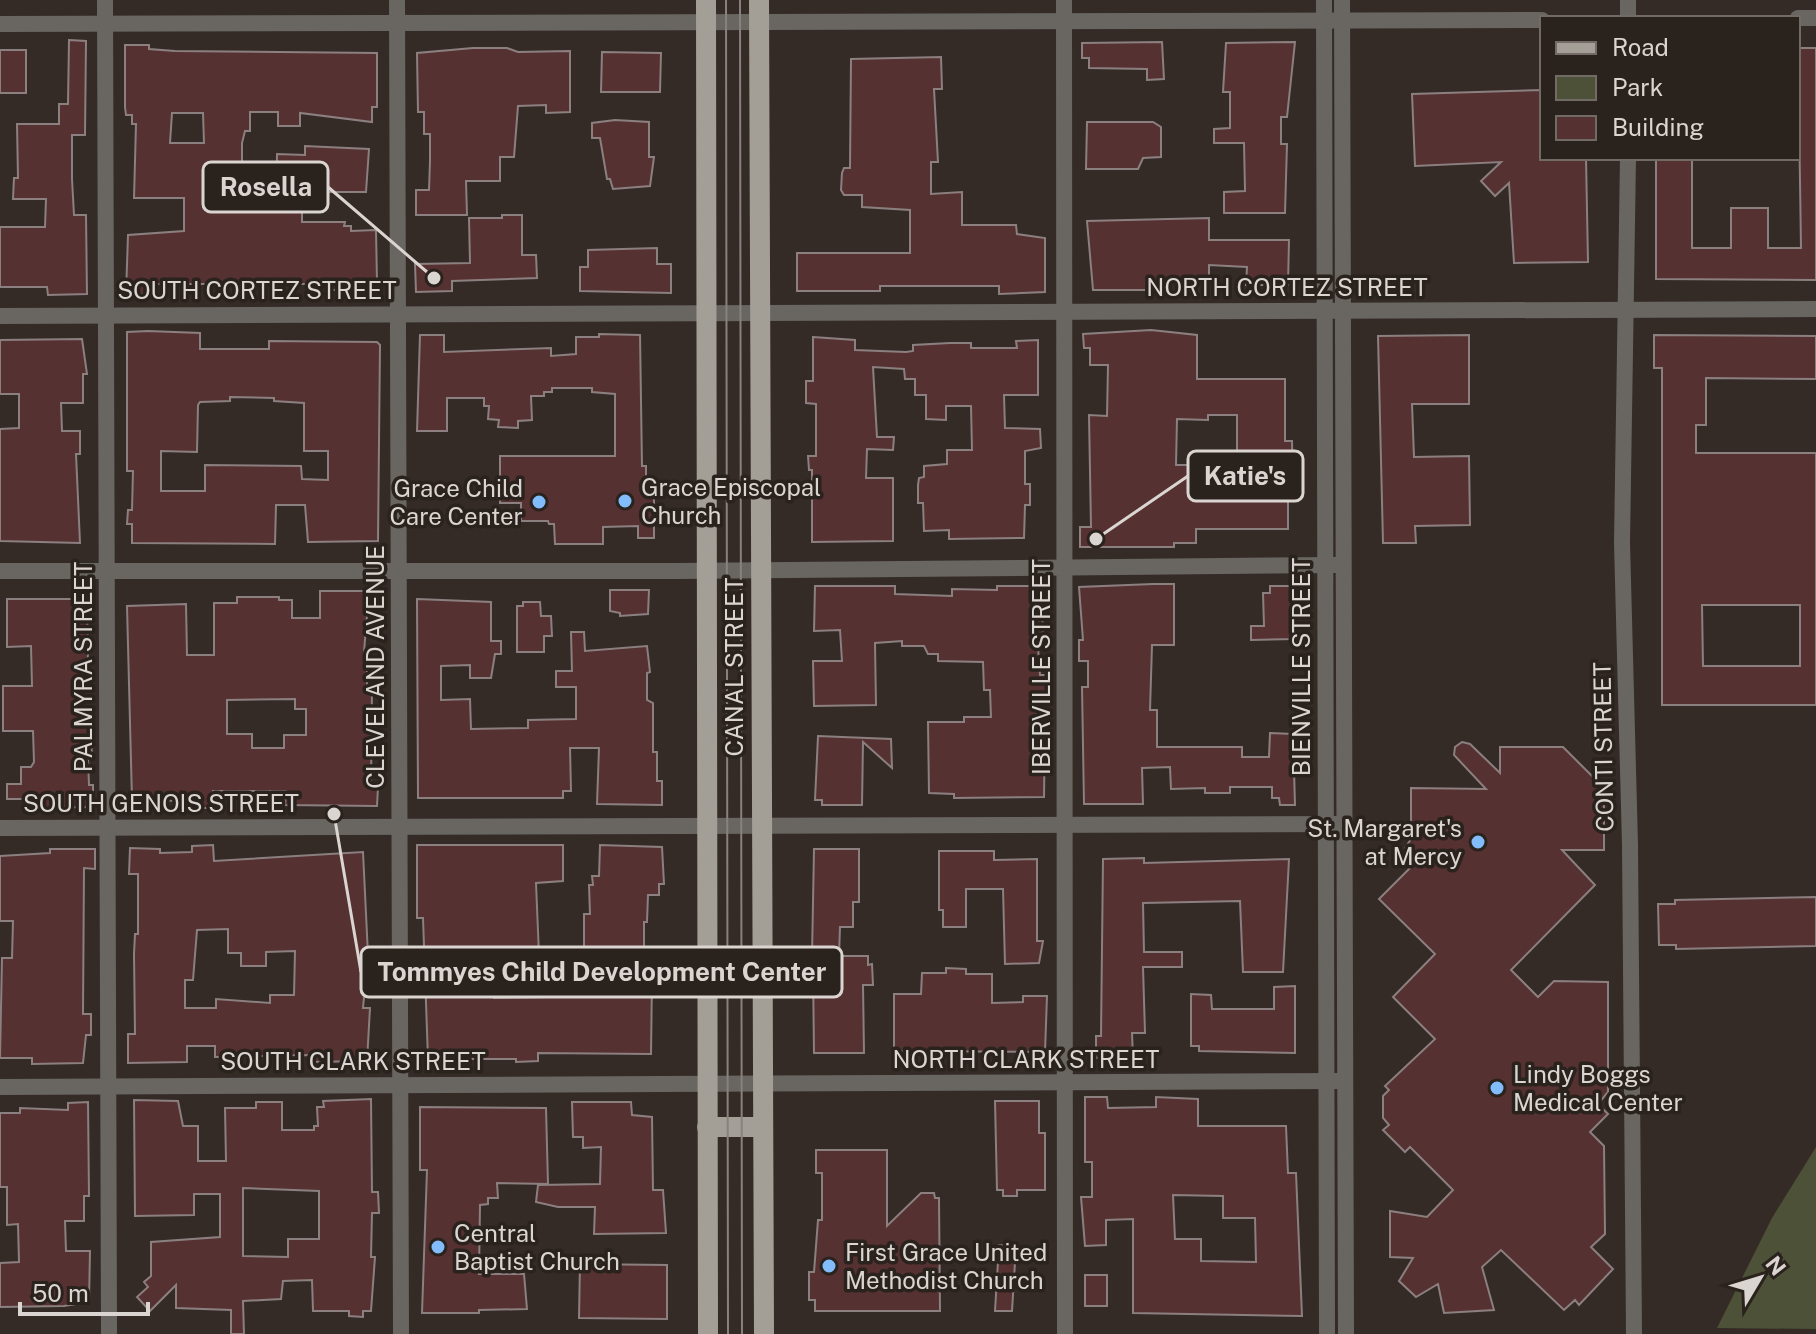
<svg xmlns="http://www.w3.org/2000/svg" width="1816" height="1334" font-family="'Public Sans',sans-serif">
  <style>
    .green { fill: #4d5137 }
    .building { fill: #563132; stroke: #8c7f7f; stroke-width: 2; fill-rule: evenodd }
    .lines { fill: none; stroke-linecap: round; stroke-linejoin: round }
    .minor { stroke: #696662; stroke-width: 16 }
    .tertiary { stroke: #696662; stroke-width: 16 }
    .primary { stroke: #a39f96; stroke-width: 20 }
    .tram { stroke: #88817d; stroke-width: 2 }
    .poi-dot { fill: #82bcfa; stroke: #2a221d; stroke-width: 3 }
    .labels { text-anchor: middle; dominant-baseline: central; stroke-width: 7; stroke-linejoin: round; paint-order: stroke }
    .street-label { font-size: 24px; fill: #dbd5d2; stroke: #2a221d }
    .poi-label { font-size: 24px; fill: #dbd5d2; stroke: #2a221d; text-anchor: start }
    .leader { fill: none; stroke: #dbd5d2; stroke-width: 3 }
    .callout-dot { fill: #dbd5d2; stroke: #2a221d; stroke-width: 3 }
    .callout { fill: #2a221d; stroke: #dbd5d2; stroke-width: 3 }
    .callout-label { font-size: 26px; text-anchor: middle; font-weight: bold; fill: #dbd5d2 }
  </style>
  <rect width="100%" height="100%" fill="#342b27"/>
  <path class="green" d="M1816,1147V1329L1717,1328L1772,1218Z"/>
  <g class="building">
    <path d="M69,40L86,41L85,135H72V179L74,215H86L87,294L48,295L47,287H0V227H45L46,199H13L14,178H18L17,124H59V104H68Z"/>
    <path d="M1162,42L1164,79L1147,80V69L1089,68V58H1082V43Z"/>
    <path d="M1295,42L1287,117H1281V144H1287L1285,213H1224V192L1245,191L1244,143H1214V129L1230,128V92H1223L1226,43Z"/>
    <path d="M125,45H149V49L175,51L377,53V107H372V122L300,113V126H278V112H250V131H245L242,143V168L214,167V211L276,212L277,154L305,155V146L369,149L366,192H302V222H345L344,226H351V231L376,230L377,282L351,283V290H329V284H152V294H126L128,235L184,231V198H134L136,124H132V115H126L125,107ZM172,113H203L204,143H170Z"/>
    <path d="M473,48H507L518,52L570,51V112L546,113V105L518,106L514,157H500V181H466L467,215H416V190H429L430,161V134H424V112H418L417,53Z"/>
    <path d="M1798,48H1816V280L1656,279V158H1692V248H1731V208H1768V248H1801Z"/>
    <rect x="0" y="50" width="26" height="43"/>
    <path d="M602,52L661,53L660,92H601Z"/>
    <path d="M941,57L942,89H934L938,162H931V194L962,192V225H1016L1017,234L1045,238V292L999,294V286H880V291H797V253H910V210L862,207V195H844L841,190L842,173L844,168H850L851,59Z"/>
    <path d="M1542,90V158H1586L1588,262L1514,263L1509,183L1495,196L1481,181L1501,162L1415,166L1412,94Z"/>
    <path d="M615,120L649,122V157H654L650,186L613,189L610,179H607L600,138H592V123Z"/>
    <path d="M1087,122H1153L1161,127V157L1143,158L1138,169H1086Z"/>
    <path d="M502,215H522V255H536L537,278L452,281V291L416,292L415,264L470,263L469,218H502Z"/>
    <path d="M1209,218V240H1289L1288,285H1246L1247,267L1209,265V281L1146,282V290H1093L1087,221Z"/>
    <path d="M657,248V264H671V293L580,291V267H588V250Z"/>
    <path d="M1151,330L1197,335V379H1285V441H1292L1293,488H1288V529H1196V543H1174V547H1080V527H1091L1089,415L1107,416L1108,365H1090V348H1084L1083,334ZM1208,415H1237V457H1217L1215,465H1176L1177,419L1208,420Z"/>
    <path d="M148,331L200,333V349H269V341L377,342L380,345L378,541L308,542L305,505H276L275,544L132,543V524H127L128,510H132L133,471H127V332ZM230,397L274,398V401L304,403V451H328V480L302,479L301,466L205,465V491H161V451L197,452L198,405L200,402L230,401Z"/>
    <path d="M599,334L640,335L642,466H646V481H654V538H638V526L603,527V544H555L554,524H549L548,521H521V503H500V456H615V394L592,392V388H552V392H544V396H531L532,420L518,421V428L498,427L499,420L488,419L489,406H484V398H447V431H417L420,335H444V352L551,348V356L576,354V337H599Z"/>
    <path d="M1469,335V404H1412L1414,457L1469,456L1470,525L1415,526L1416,543H1383L1378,336Z"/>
    <path d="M1654,335L1816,336V379L1706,378V425H1696V453H1816V705H1662V368H1654ZM1702,605H1800V666H1703Z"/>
    <path d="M813,337L855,340V350L906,352L913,351V345L950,343H971V348H1017L1016,341L1038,340V395H1004L1005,428L1040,429L1041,448L1025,451V484H1030V505H1025L1024,538L949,539V530L924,531L923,503H918V485L919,478L924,477V466L947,464V450H972L971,406H946V420L926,419V395H915V379H905L904,369L873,367L877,437H894L893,450L867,449L866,478H893V541L812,542V470H809L808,456H816V404L806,403V381H813Z"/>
    <path d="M82,339L87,374H83V403H61L62,431H80V454H76L80,543L0,541V429L19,428V394H0V340Z"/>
    <path d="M1153,584H1174V645H1152L1150,710H1157V747H1242V757H1269L1270,733L1293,734L1295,805H1280L1279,798H1272V787H1230V793H1205V788L1171,789L1170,767L1142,768L1143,804H1084L1082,687H1088V661H1079V640H1083L1079,587Z"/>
    <path d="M815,586H895V594L952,596V589L997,590V586H1042L1043,646H1038L1040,675H1047V695H1037L1036,724H1045L1044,797L954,798V794L929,793L928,722H964V717H991L990,690H984L983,662L938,661V654H928L924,646H902V641L875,643L876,705L814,706L813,661H842L840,630L814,631Z"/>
    <path d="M1270,586H1294V639L1251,640V626H1264L1263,593H1270Z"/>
    <path d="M610,590H649L648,614L620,616V613L610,611Z"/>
    <path d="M320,591H369L364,652H367V689H372L371,787H378L377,806L285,805L286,791H213V808H188V801L132,800L127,606L186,604L187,655H214V603H237V597H279V600H292V618H320ZM295,699V709H306V735H284V748H252V734H227V700Z"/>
    <path d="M74,592H87L88,669H82L81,715H90L92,758H88L89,785H93V807L28,808V799H7V784H21V767H31L34,762L33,731H3V686H32L31,646L7,647V599H75Z"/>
    <path d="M417,599L491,602V641H501V654H495L491,678H470V665L441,666V700L470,699L471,729L528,728V720L576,719V687H556V671H572L571,632H584L585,651L647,646L650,672L647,673V700L653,703V752H657V781H662V805L597,804L599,748H570L571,791H563V798H418Z"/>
    <path d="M523,602H540L541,616H551L552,636H544V652H517V606H523Z"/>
    <path d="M818,736L891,739L892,768L863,742L862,805H822V800H815Z"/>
    <path d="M1462,742L1470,744L1500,773V747H1563L1604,788V850H1562L1595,885L1511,970L1538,997L1554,981L1608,982V1092L1598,1104L1608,1114L1590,1132L1604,1146L1605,1234L1591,1247L1613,1269L1579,1305L1575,1300L1564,1310L1501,1250L1482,1267L1494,1310L1444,1313L1438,1284L1416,1297L1399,1281L1413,1258L1390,1257V1211L1427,1217L1453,1190L1410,1147L1405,1152L1383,1130L1389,1125L1383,1118V1096L1389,1090L1385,1086L1435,1039L1393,997L1435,954L1379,899L1411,867V854L1405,848L1411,839V788L1486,789L1454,755L1455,747Z"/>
    <path d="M213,845L214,861L363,852L368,955L363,1008H370L367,1061L309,1062V1055L215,1057V1046H187V1062L128,1063V1034H135L134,954L135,934H138V874H129L130,848L160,849V853L192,852V846ZM228,929V953H241V966H266V952L295,951L294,995H270V1003L216,999V1008H185V980H193L197,930Z"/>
    <path d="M417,845H563V881L536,883L539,955H494V998L546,997V965H580V957H584V914H590L589,885H593L592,876H599L600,845L662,847L664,884H659V895H648L647,922H644V958H661V978H652L651,1054L538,1053V1061L516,1062V1059H428L423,918H417Z"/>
    <path d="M50,849H95V869L84,868L83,1014H91V1035H86L83,1063L32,1064V1058H0L2,958H12L13,921H0V856L50,853Z"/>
    <path d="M814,849H859V902H853V927H840L839,956H868V965L872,964L873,985H863L864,1053H814L813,970H808V956H812Z"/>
    <path d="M939,851H994V860L1037,859V941H1043L1039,963L1005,964L1003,889H966V927H943V910H939Z"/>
    <path d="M1144,858V863L1289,859L1283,972H1243L1240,901L1143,903L1144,952H1182V967H1143L1145,1033H1132L1133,1058H1096V1036H1101L1103,859Z"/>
    <path d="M1816,897V946L1676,949V945H1659L1658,904H1675V900Z"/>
    <path d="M946,968L966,969V974H992V1003L1023,1002V996H1047L1045,1052L894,1051V994H921L922,973H946Z"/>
    <path d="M1295,986V1053L1199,1051V1046H1191V994L1211,995L1212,1009H1274V987Z"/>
    <path d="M1085,1097H1107L1108,1108L1156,1107V1097L1198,1099V1126H1286L1288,1173H1296L1302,1316L1133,1313V1219L1106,1220V1245L1085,1246L1081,1197H1092V1162H1085ZM1173,1195L1223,1196V1218H1255L1256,1262L1201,1261V1239H1175Z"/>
    <path d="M371,1099L372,1192H378L379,1213H372L371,1257H375L371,1311H363V1317L349,1316V1311H313L312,1280L283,1281L281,1299L243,1301L244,1334H231V1310L176,1308V1285L150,1311L137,1297L148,1287L144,1282L151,1276V1242L220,1237V1194H194V1215L135,1216L134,1100L178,1101L183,1126H198V1161H226L225,1108H256V1102H282V1130H314V1126H318L317,1107H324L323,1101ZM243,1188L319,1191V1239H288V1257L243,1256Z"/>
    <path d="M995,1101H1039V1133H1045V1190H1017V1196H1003V1190H997Z"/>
    <path d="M88,1102L89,1196H84V1221H65L66,1251H90L89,1302L64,1306L0,1307V1263L19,1262L18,1224L7,1225V1187H0V1113H20V1108L68,1110V1103Z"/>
    <path d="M572,1102H631L632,1115L652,1117L653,1190H663L666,1233L594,1234L595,1207H558L536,1202L538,1185L600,1184L601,1147L583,1148V1137H573Z"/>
    <path d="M420,1107L546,1108L548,1184L497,1183L498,1198H488V1204L480,1205L479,1274H524L527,1309L479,1310V1313H422L427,1170H420Z"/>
    <path d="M816,1150H887V1226L921,1193H934L935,1198H939L940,1311H815V1300H809V1272H814L818,1220H822V1173H816Z"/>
    <path d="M999,1245L1016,1247L1012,1311H995Z"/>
    <path d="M580,1264L667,1265V1319L579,1318Z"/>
    <rect x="1085" y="1275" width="22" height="31"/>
  </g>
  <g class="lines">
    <g class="minor">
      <path d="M105,0L109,1334"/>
      <path d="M397,0L401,1334"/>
      <path d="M1064,0L1065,1334"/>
      <path d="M1628,0V18"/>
      <path d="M1798,18H1816"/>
      <path d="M0,24L1542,20"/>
      <path d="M1628,158L1622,543L1630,845L1634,1334"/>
      <path d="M0,316L1816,309"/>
      <path d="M0,571H677L1338,565"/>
      <path d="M0,828L1344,824"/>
      <path d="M0,1087L1344,1081"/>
    </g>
    <g class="tertiary">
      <path d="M1324,0L1327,1334"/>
      <path d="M1342,0L1346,1334"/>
    </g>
    <g class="primary">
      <path d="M706,0L708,1334"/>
      <path d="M759,0L764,1334"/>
      <path d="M707,1127H762"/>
    </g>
    <g class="tram">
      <path d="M726,0L728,1334"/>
      <path d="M740,0L742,1334"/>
    </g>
  </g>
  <g class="poi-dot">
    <circle cx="625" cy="501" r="8"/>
    <circle cx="539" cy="502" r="8"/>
    <circle cx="1478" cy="842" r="8"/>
    <circle cx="1497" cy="1088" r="8"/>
    <circle cx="438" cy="1247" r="8"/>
    <circle cx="829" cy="1266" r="8"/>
  </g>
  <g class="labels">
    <g class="street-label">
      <text x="1287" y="287">NORTH CORTEZ STREET</text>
      <text x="257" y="290">SOUTH CORTEZ STREET</text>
      <text transform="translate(83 667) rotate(-90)">PALMYRA STREET</text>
      <text transform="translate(375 667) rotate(-90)">CLEVELAND AVENUE</text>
      <text transform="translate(734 667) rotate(-90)">CANAL STREET</text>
      <text transform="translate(1041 667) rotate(-90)">IBERVILLE STREET</text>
      <text transform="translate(1301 667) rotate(-90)">BIENVILLE STREET</text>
      <text transform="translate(1603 747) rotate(-91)">CONTI STREET</text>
      <text x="161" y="803">SOUTH GENOIS STREET</text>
      <text x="1026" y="1059">NORTH CLARK STREET</text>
      <text x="353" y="1061">SOUTH CLARK STREET</text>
    </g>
    <g class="poi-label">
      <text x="641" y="487">Grace Episcopal<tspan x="641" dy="28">Church</tspan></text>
      <text x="523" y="488" text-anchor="end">Grace Child<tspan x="523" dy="28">Care Center</tspan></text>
      <text x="1462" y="828" text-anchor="end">St. Margaret's<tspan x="1462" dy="28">at Mercy</tspan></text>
      <text x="1513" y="1074">Lindy Boggs<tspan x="1513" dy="28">Medical Center</tspan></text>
      <text x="454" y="1233">Central<tspan x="454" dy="28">Baptist Church</tspan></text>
      <text x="845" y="1252">First Grace United<tspan x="845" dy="28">Methodist Church</tspan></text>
    </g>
  </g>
  <path class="leader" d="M434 278L328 187M1096 539L1188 476M334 814L361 972"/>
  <g class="callout-dot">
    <circle cx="434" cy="278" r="8"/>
    <circle cx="1096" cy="539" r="8"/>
    <circle cx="334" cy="814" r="8"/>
  </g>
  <g class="callout">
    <rect x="203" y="162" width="125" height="50" rx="8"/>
    <rect x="1188" y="451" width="115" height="50" rx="8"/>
    <rect x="361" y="947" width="481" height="50" rx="8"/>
  </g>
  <g class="callout-label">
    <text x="266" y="196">Rosella</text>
    <text x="1245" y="485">Katie's</text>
    <text x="602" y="981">Tommyes Child Development Center</text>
  </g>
  <rect x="1540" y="16" width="260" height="144" fill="#2a221d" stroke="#716a65" stroke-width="2"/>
  <rect x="1556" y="42" width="40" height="12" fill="#a39f96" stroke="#716a65" stroke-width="2"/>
  <text x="1612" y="56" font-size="24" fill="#dbd5d2">Road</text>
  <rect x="1556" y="76" width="40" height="24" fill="#4d5137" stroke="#716a65" stroke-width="2"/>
  <text x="1612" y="96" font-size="24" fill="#dbd5d2">Park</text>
  <rect x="1556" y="116" width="40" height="24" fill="#563132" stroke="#716a65" stroke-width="2"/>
  <text x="1612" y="136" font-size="24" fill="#dbd5d2">Building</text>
  <g transform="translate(1760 1278) rotate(52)" stroke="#2a221d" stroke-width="6" paint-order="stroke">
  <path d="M0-6L14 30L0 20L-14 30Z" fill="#dbd5d2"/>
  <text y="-12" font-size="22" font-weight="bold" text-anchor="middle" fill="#dbd5d2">N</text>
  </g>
  <path d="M20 1302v12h128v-12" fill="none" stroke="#dbd5d2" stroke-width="4"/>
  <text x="32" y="1302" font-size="24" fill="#dbd5d2" stroke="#2a221d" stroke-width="6" paint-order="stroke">50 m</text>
</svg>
